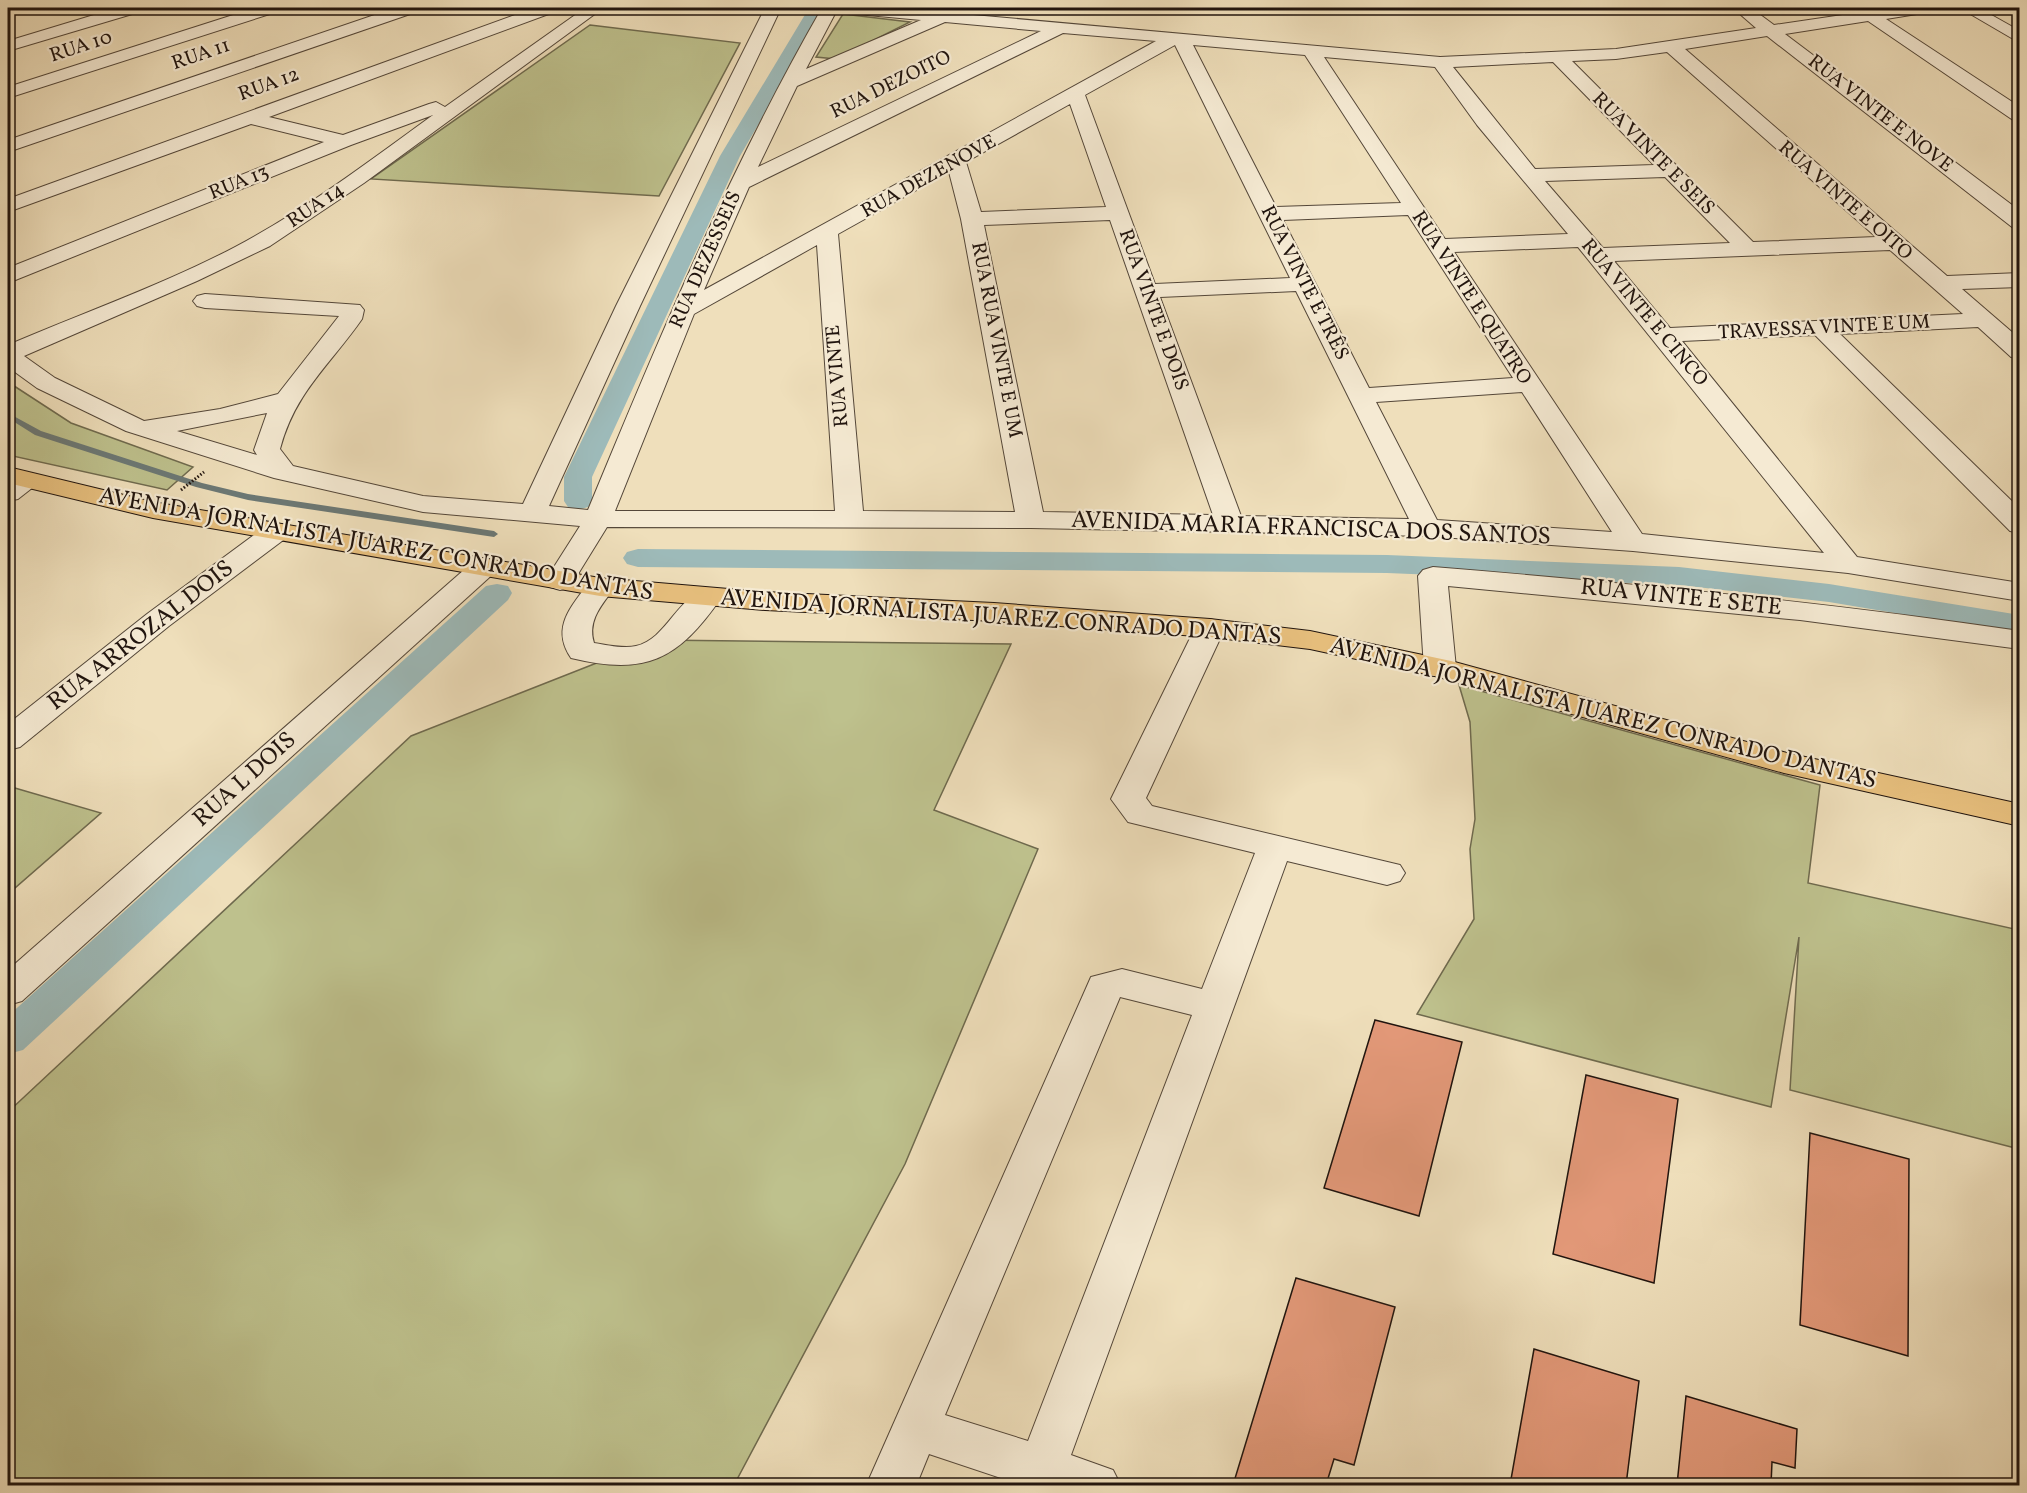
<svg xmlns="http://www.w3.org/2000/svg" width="2027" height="1493" font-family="Vollkorn,serif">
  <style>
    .green { fill: #bec18d; stroke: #6f6a4e; stroke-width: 1.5 }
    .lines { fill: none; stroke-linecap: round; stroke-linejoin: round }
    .stream { fill: #6b7875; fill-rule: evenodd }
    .canal { fill: #9dbab9; fill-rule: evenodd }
    .building { fill: #e29878; stroke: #20140e; stroke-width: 1.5 }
    .minor-casing { stroke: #544739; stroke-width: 2 }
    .major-casing { stroke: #20140e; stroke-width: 2 }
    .path { stroke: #20140e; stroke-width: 3; stroke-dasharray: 1.5 2; stroke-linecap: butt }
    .minor { fill: #f5ead3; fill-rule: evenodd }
    .major { fill: #e8c07e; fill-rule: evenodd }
    .labels { text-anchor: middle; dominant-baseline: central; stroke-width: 4.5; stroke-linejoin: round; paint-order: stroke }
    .far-street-label { font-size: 20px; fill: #20140e; stroke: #f5ead3 }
    .street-label { font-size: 24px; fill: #20140e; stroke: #f5ead3 }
  </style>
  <rect width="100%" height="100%" fill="#efdfbb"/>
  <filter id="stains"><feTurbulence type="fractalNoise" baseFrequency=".00333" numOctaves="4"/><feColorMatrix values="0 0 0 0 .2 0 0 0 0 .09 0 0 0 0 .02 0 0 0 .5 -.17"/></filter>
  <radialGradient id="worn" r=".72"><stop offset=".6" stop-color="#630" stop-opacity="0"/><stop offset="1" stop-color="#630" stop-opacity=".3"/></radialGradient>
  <g class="green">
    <path d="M843,14L910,22L836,59L816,57Z"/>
    <path d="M590,25L740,43L659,196L371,179Z"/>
    <path d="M8,382L71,423L193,467L167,490L8,455Z"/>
    <path d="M655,640L1011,644L934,810L1038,849L905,1164L734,1485L8,1486V1112L411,736Z"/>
    <path d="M1459,685L1820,785L1808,883L2019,930V1149L1790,1090L1799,937L1771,1107L1417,1014L1474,919L1470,849L1475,819L1470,722Z"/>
    <path d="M8,786L101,813L8,894Z"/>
  </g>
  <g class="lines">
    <path class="stream" d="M8,413L41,431L202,483L248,494L494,531L498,534L494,537L248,500L196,487L35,435L8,418Z"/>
    <g class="canal">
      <path d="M809,8H823L825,10L740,156L592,477V501L588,507L578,510L568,507L564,501V477L720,156Z"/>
      <path d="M638,549L1387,555L1679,567L1829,584L2020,615V634L1829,602L1679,585L1387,573L638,567L627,564L623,558L627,552Z"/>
      <path d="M497,584L508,586L512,593L508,600L23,1050L8,1054V1016L486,586Z"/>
    </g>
  </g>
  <g class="building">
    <path d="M1375,1020L1462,1042L1419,1216L1324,1188Z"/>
    <path d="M1586,1075L1678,1099L1654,1283L1553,1254Z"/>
    <path d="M1810,1133L1909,1159L1908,1356L1800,1325Z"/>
    <path d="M1296,1278L1395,1307L1354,1465L1334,1459L1326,1485H1233Z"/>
    <path d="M1534,1349L1639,1381L1626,1485H1510Z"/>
    <path d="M1686,1396L1797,1429L1795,1468L1772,1462L1771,1485H1677Z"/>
  </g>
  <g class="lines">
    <g class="minor-casing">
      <g id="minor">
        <path d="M117,8H141L139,12L8,51V41Z"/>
        <path d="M255,8H278L276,12L8,98V87Z"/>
        <path d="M395,8H418L416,12L8,152V140Z"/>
        <path d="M534,8H556L554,12L269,117L343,135L429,104L436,102L445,107L585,8H603L364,183L270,246L197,281L24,356L55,378L144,421L220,409L278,394L339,316L205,308L197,306L193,301L197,296L205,294L360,305L364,310L362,319C330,365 295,392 280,449L293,466L423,496L523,504L616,306L765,8H781L640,306L549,506L588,510C659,338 730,168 822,8H895L1440,57L1616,49L1756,28L1733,8H1751L1774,25L1856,13L1855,8H1869L1874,10L1931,8L1929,12L1923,13L1886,19L2020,107V122L2013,120L1868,21L1785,34L2020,211V228L2012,227L1767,36L1685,49L1947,276L2020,273V287L1962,289L2020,339V359L2011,357L1978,327L1840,334L2020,509V533L2010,531L1815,335L1682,341L1857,557L2020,583V601L1848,573L1633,551L1427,536L1031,528L607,527L570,587L560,590L550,587L545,581L580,526L423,512L274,478L126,431L37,388L8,367V345C87,311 180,279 255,236C317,201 375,157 433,115L351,145L8,283V268L324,142L251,124L8,212V199ZM838,8L846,13L921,20L806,69ZM945,22L1041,31L758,167L797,86ZM1063,33L1156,41L704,290L749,187ZM1175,45L1290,278L1155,284L1085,95ZM1193,45L1305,55L1401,203L1276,207ZM1667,52L1876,237L1753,242L1572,61L1616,59ZM1324,57L1435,67L1477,125L1568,234L1445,239ZM1553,62L1654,165L1535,169L1453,67ZM1070,104L1106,207L981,212L966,162ZM949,172L961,219L1015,512L863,511L838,234ZM1665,177L1730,243L1603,248L1545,181ZM1408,215L1513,378L1369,388L1283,220ZM1110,220L1213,515L1043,512L984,225ZM817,245L835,511H615L694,314ZM1578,247L1824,553L1642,534L1454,252ZM1890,250L1963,314L1670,328L1614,261ZM1296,291L1409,519L1241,516L1160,297ZM1522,392L1612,532L1437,520L1376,402ZM267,413L254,450L257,455L177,431Z"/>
        <path d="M1960,8H1979L2020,31V43Z"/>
        <path d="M27,473L37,475L41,481L18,499L8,501V481Z"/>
        <path d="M276,524L286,526L290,532L286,538L169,626L20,747L8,750V724L147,614L266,526Z"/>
        <path d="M483,559L493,562L498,568L493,574L22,1001L8,1005V970L473,562Z"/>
        <path d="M1433,567C1629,583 1825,602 2020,631V649L1800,620L1448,586L1456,668L1451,675L1440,677L1429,675L1424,668L1418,576L1423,570Z"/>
        <path d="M600,578L610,581L615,587C602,605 587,620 594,643C607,645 623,649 636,646C670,639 681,583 716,592L721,598C678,660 646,676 571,658C550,627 572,606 590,581Z"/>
        <path d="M1210,619L1221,622L1225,628L1146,798L1152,806L1400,865L1405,873L1400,881L1387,885L1287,861L1071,1455L1113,1470L1121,1486H1025L929,1454L916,1486H866L1091,977L1122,969L1202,989L1255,853L1128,822L1111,799L1195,628L1199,622ZM1120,997L1192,1015L1028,1441L945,1415Z"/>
      </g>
    </g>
    <g class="major-casing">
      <path id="major" d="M8,467L153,502L600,578L765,592L994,603L1210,619L1310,631L1451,661L1787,753L2020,804V826L1784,773L1435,676L1310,649L1210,637L994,621L765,610L600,596L153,518L8,483Z"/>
    </g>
    <path class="path" d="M181,490L204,472"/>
    <use href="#minor" class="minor"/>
    <use href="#major" class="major"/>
  </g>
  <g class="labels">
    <g class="far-street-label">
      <text transform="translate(81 47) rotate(-18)">RUA 10</text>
      <text transform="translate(201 55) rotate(-19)">RUA 11</text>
      <text transform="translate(269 85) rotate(-20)">RUA 12</text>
      <text transform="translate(891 85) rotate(-26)">RUA DEZOITO</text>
      <text transform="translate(1880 114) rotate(38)">RUA VINTE E NOVE</text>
      <text transform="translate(1653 154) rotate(45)">RUA VINTE E SEIS</text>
      <text transform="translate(929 177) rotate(-29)">RUA DEZENOVE</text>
      <text transform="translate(239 183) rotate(-22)">RUA 13</text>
      <text transform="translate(1845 201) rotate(41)">RUA VINTE E OITO</text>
      <text transform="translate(316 206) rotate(-34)">RUA 14</text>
      <text transform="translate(706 260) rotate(-66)">RUA DEZESSEIS</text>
      <text transform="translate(1304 283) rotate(63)">RUA VINTE E TRÊS</text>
      <text transform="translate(1471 298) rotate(57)">RUA VINTE E QUATRO</text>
      <text transform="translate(1153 310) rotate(70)">RUA VINTE E DOIS</text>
      <text transform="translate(1644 313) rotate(50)">RUA VINTE E CINCO</text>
      <text transform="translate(1824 328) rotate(-3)">TRAVESSA VINTE E UM</text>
      <text transform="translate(996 340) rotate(79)">RUA RUA VINTE E UM</text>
      <text transform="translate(838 376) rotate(-95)">RUA VINTE</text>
    </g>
    <g class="street-label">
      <text transform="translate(1311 529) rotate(2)">AVENIDA MARIA FRANCISCA DOS SANTOS</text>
      <text transform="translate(376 545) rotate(10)">AVENIDA JORNALISTA JUAREZ CONRADO DANTAS</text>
      <text transform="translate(1681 598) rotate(6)">RUA VINTE E SETE</text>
      <text transform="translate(1001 618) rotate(4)">AVENIDA JORNALISTA JUAREZ CONRADO DANTAS</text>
      <text transform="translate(141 636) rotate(-38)">RUA ARROZAL DOIS</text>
      <text transform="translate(1603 714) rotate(14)">AVENIDA JORNALISTA JUAREZ CONRADO DANTAS</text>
      <text transform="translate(245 780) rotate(-42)">RUA L DOIS</text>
    </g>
  </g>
  <rect width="2027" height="1493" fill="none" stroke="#efdfbb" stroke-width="30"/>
  <rect x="9" y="9" width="2009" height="1475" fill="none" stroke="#20140e" stroke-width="3"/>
  <rect x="15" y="15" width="1997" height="1463" fill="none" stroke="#20140e" stroke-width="1.5"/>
  <rect width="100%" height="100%" filter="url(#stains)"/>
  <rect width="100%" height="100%" fill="url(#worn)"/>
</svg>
